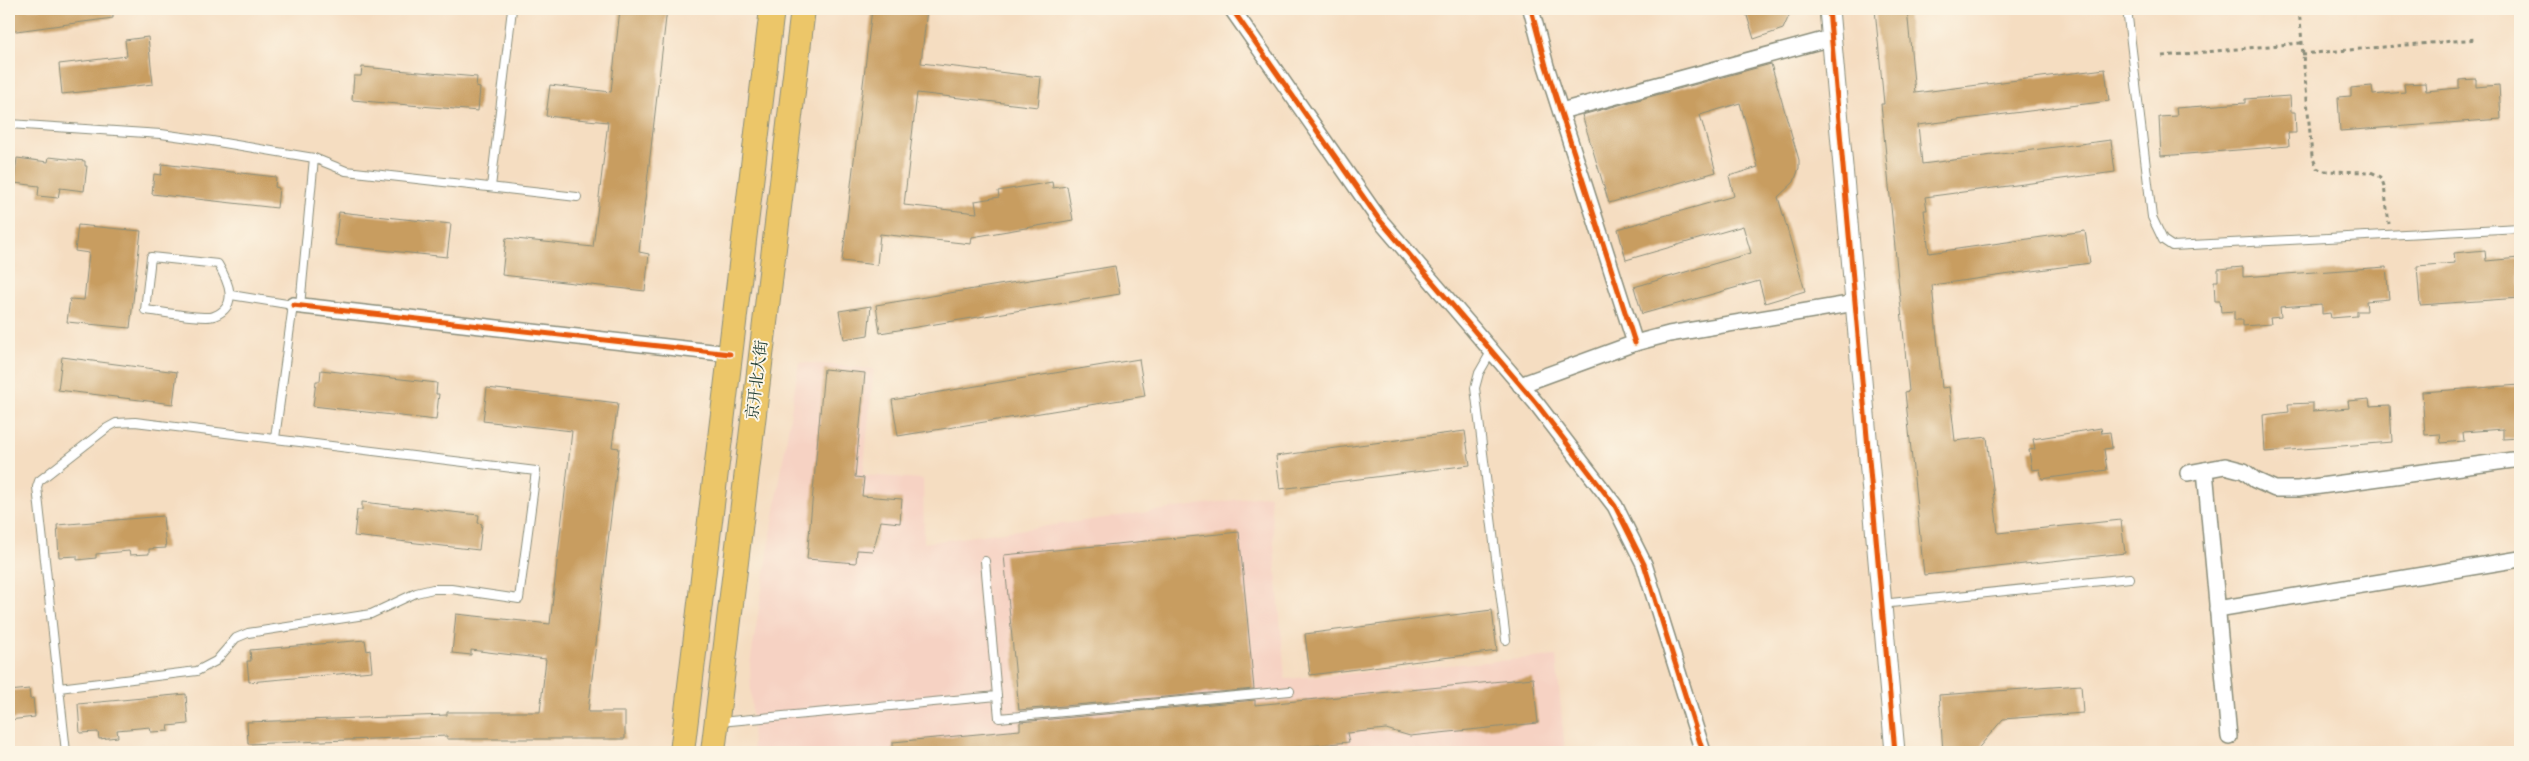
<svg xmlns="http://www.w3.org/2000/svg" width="2529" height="761" font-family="'IM FELL Double Pica','Noto Serif SC',serif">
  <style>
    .built { fill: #f6d2c3 }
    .building { fill: #c89d60 }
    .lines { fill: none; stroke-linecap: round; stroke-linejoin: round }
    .service-casing { stroke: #8a8d7a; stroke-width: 10 }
    .minor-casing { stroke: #8a8d7a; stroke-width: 18 }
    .tertiary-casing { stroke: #8a8d7a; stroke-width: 21 }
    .primary-casing { stroke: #8a8d7a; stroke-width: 26 }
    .path { stroke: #8a8d7a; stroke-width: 3; stroke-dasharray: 4 4; stroke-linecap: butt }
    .service { stroke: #fff; stroke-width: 8 }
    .minor { stroke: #fff; stroke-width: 15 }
    .tertiary { stroke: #fff; stroke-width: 19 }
    .primary { stroke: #ecc669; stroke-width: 24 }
    .cycleway-casing { stroke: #fcf5e5; stroke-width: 8 }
    .cycleway { stroke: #e8590c; stroke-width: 5 }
    .labels { text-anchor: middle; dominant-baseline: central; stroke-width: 4; stroke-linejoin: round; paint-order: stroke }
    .street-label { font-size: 16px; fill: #1f3d34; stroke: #fcf5e5 }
  </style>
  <rect width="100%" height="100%" fill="#fcf5e5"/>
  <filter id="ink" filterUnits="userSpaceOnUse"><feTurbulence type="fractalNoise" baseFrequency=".02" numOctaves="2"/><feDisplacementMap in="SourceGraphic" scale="10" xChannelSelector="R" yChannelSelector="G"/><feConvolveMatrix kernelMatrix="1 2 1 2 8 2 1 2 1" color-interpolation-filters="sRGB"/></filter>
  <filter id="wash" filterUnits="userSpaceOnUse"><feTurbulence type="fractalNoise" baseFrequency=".0096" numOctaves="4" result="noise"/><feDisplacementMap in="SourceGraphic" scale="20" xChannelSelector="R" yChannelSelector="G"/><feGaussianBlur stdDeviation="1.12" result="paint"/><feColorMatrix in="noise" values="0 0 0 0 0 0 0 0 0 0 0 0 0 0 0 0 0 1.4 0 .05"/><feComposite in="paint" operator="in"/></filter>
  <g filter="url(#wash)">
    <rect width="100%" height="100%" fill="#f5ddc1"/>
    <path class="built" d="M799,362L874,369L863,475L923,479L924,543L1270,495L1285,679L1556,656L1565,752H753L750,664Z"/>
    <g id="blocks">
      <g class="building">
        <path d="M9,9H113V18L9,32Z"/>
        <path d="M620,9H667L639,252L649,254L645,291L502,275L506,238L593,247L608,122L546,116L550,85L611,92Z"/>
        <path d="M872,9H927L921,63L1041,77L1038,107L917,93L904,205L977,213L975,201L999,197L998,191L1052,182L1053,188L1067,186L1073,220L972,237L971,244L880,234L877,265L842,261Z"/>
        <path d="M1745,9H1792L1783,29L1754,39Z"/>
        <path d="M1875,9H1907L1915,93L2105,69L2109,101L1918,125L1922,164L2111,140L2115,172L1925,197L1927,210H1924L1929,253L2085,231L2090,263L1932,285L1942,388L1949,387L1955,441L1987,437L1998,533L2121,520L2125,553L1924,575L1905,392L1909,391L1881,104H1884Z"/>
        <path d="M148,37L153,84L62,94L59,64L127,56L125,40Z"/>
        <path d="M1771,64L1799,160V168L1794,182L1778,197L1805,291L1765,303L1759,281L1642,314L1634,287L1751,253L1743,226L1626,260L1618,229L1734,196L1729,176L1758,167L1740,103L1700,115L1716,172L1609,203L1582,115Z"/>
        <path d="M362,67L477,77L476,87L480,88L478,111L352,100L354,76H361Z"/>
        <path d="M2476,79V87L2499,85L2501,119L2340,131L2338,97L2351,96V88L2372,86L2373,95L2405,92L2404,84L2425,83L2426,91L2459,88V80Z"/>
        <path d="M2290,96L2291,112H2295L2296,133H2288L2289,146L2161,156L2159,117L2177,116L2176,108L2245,103V99Z"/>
        <path d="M49,157L85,161V166H87L84,191L60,188L58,198L38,196L39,186L14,183L17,158L48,162Z"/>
        <path d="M162,164L276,177L275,187L279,188L277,208L152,194L154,174L161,175Z"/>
        <path d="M339,212L451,224L447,257L335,245Z"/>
        <path d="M78,225L141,231L130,328L67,322L70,299L84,300L89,253L75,251Z"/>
        <path d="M2485,250L2486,261L2519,258L2520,298L2420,305L2417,266L2455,263L2454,253Z"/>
        <path d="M1115,266L1120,294L880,333L876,305Z"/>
        <path d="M2243,267V277L2386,267L2389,299L2366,301L2367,311H2357V316L2331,318L2330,313L2322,314V304L2280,307L2281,317L2270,318L2271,324L2243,326V320H2234V311L2221,312L2220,301H2215L2214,281H2218V269Z"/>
        <path d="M871,306L868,335L844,339L839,311Z"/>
        <path d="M62,357L177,372L173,404L58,390Z"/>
        <path d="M1139,359L1145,396L898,436L892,400Z"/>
        <path d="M824,369L865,373L855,477L864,478L862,496L902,499L900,523L881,521L873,551L857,550L856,563L807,559Z"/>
        <path d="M321,370L437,383L436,394H439L436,420L313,406L316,381H320Z"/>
        <path d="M2520,385V438L2503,439V429L2463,432L2464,441L2441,443L2440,434L2425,435L2422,392Z"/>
        <path d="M487,388L618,403L612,447L619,448L588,712H625V739H447V736L248,744L247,722L447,715V712H540L546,659L471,650V655L452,653L456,614L550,624L572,431L483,421Z"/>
        <path d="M2369,399L2370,406L2390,405L2392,442L2265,452L2263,415L2289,412L2288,404L2313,403V411L2349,408L2348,401Z"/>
        <path d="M2101,428L2102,433L2110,432L2112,448L2104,449L2107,470L2042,479L2040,469L2032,470L2029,450L2035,449L2033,439Z"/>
        <path d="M1465,431L1470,465L1280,489L1276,456Z"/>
        <path d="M362,502L479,515L478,523L482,524L479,550L354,536L357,510H362Z"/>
        <path d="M163,516L166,548L149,549V554L130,555L129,551L96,554V558L77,560V556L59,557L57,525Z"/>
        <path d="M1239,532L1254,689L1019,710L1004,555Z"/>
        <path d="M1492,610L1497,651L1310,675L1305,634Z"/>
        <path d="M365,640L367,651L370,650L372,671L249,682L247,661H251L250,650Z"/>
        <path d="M1533,678L1538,723L1410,736L1386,729L1347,733L1349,742L1249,752H893V742L1020,730V722L1255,700V705Z"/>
        <path d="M2081,685L2083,713L2003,719L1975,752H1943L1939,695Z"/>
        <path d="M29,689L30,699L33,698L35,717L9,720V691Z"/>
        <path d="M186,694L188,724L168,726L169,731L151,732L150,727L117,730L118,737L99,739L98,732L80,733L78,704Z"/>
      </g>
    </g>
  </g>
  <g filter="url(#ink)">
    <use href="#blocks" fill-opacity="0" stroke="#8a8d7a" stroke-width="1"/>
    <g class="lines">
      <g class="service-casing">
        <g id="service">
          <path d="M2127,9L2152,217L2163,240L2172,246L2520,228"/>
          <path d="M9,124L161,134L212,141L314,158L346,171L577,197"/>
          <path d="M491,187L512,9"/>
          <path d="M151,257L218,264C228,281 240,306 214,316C206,320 157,311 145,310Z"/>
          <path d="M231,295L293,305L275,438"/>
          <path d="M300,306L314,158"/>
          <path d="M1491,352L1479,373L1475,388L1506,640"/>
          <path d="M1881,604L2130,578"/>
          <path d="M59,688L197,671L216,661L236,638L248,633L371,614L416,593L433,589H451L519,599L536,471L135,422L116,423L107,428L39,481L37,487L66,752"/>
          <path d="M997,696L999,718L1290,691"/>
          <path d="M720,722L997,696L985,561"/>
        </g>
      </g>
      <g class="minor-casing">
        <g id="minor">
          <path d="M1232,9L1378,218L1536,403L1615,506L1644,564L1703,752"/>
          <path d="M1531,9L1546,66L1635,343"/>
          <path d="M1561,111L1831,38"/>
          <path d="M293,305L730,354"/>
          <path d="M1520,385L1635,343L1669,334L1855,303"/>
          <path d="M2205,470L2229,737"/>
          <path d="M2188,473L2225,466L2244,471L2255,480L2275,489H2298L2520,459"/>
          <path d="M2217,609L2520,559"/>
        </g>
      </g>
      <g class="tertiary-casing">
        <path id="tertiary" d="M1829,9L1895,752"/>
      </g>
      <g class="primary-casing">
        <g id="primary">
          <path d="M682,752L772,9"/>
          <path d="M713,752L803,9"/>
        </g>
      </g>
      <g class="path">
        <path d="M2299,9L2312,156L2317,168L2323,171L2371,172L2381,177L2384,186L2389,224"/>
        <path d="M2302,54L2477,39"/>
        <path d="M2162,56L2301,43"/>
      </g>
      <use href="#service" class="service"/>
      <use href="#minor" class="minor"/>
      <use href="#tertiary" class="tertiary"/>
      <use href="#primary" class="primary"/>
      <g class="cycleway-casing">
        <g id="cycleway">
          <path d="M1232,9L1378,218L1536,403L1615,506L1644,564L1703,752"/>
          <path d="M1531,9L1546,66L1635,343"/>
          <path d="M1829,9L1895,752"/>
          <path d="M293,305L730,354"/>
        </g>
      </g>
      <use href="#cycleway" class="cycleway"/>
    </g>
  </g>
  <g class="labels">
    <g class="street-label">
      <text transform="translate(757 380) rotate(-83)">京开北大街</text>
    </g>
  </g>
  <rect width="2529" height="761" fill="none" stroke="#fcf5e5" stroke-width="30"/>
</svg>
